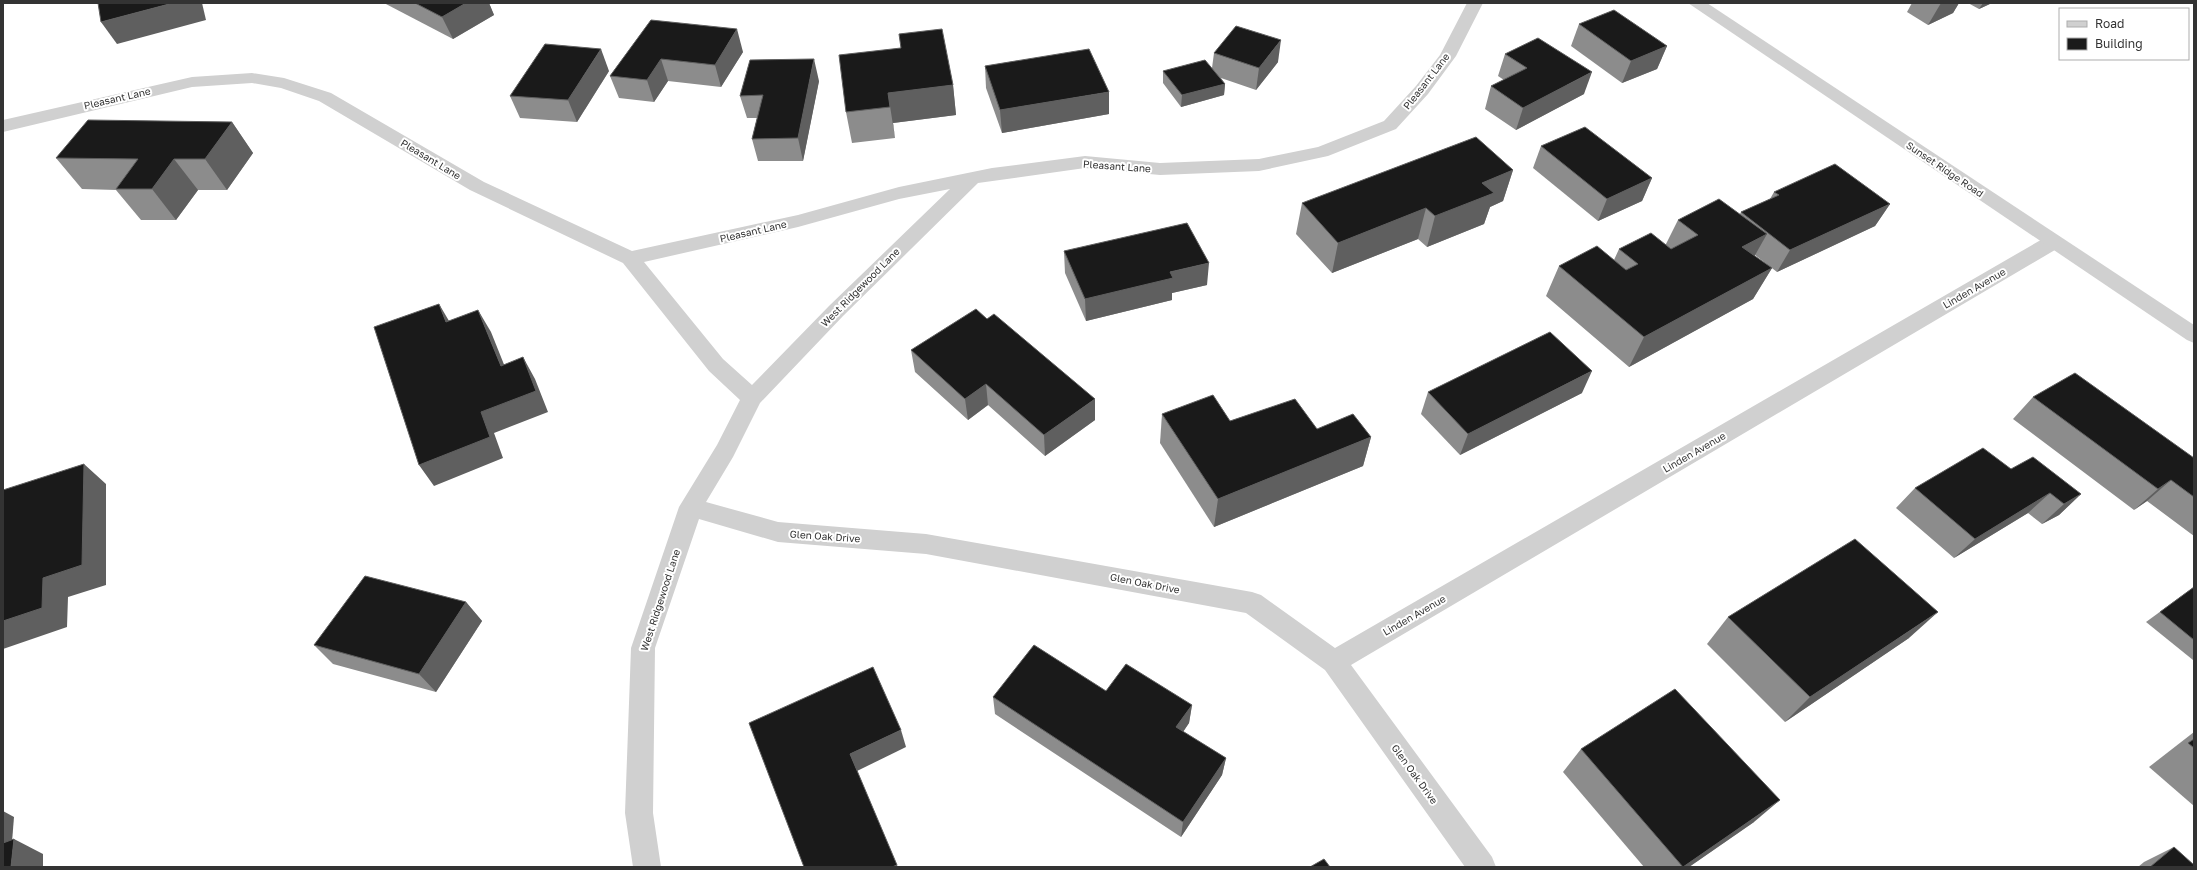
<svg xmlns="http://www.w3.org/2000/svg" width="2197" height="870" font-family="'Golos Text',sans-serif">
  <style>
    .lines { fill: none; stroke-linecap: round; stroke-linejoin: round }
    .minor { fill: #d0d0d0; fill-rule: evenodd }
    .tertiary { fill: #d0d0d0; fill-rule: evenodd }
    .wall { fill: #8c8c8c }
    .shaded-wall { fill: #5f5f5f }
    .building { fill: #1a1a1a; stroke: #5f5f5f }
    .labels { text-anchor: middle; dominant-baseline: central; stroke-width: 4; stroke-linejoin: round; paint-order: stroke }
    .street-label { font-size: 10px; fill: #333; stroke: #fff }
  </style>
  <rect width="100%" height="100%" fill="#fff"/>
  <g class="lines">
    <path class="minor" d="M1467,3H1483L1456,56L1428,94L1396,129L1328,156L1259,171L1160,175L1085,168L978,183L843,316L760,403L733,457L706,502L778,522L926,534L1252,592L1261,595L1335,648L2046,237L2053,235L2060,237L2063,242L2060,247L1351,665L1492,857L1496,867H1465L1325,670L1246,613L926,554L778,542L699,519L655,648L653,813L661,867H633L625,813L631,648L679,507L717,445L740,400L709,371L623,263L470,190L319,101L281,88L252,83L192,87L3,132V120L192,77L252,73L284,78L331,93L484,182L632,251L798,215L899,187L992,168L1085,156L1160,163L1259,159L1318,147L1384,121L1416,86L1440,55ZM950,189L829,306L752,385L723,359L644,262L798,227L899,199Z"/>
    <path class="tertiary" d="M1688,3H1707L2194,325V343L2187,340Z"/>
  </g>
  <g class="wall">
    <path d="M384,3H489L494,15L453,39Z"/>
    <path d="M1912,3H1959L1953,13L1928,25L1907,12Z"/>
    <path d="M1968,3H1992L1979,9Z"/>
    <path d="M651,20L743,52L721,87L668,81L654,102L619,98L610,76Z"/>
    <path d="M1579,24L1667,46L1657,69L1622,83L1571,46Z"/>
    <path d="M901,48L953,85L956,115L893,123L895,138L852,143L846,112Z"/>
    <path d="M1214,53L1278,62L1256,90L1221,78L1225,84L1224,95L1181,107L1163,83V71L1212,68Z"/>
    <path d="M1505,54L1584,94L1516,130L1485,109L1491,86L1504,80L1498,76Z"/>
    <path d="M985,66L1109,114L1002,133L986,88Z"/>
    <path d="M609,71L577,122L520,118L510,96Z"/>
    <path d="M819,81L803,161H758L752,139L757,118H747L740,96Z"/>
    <path d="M232,122L253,153L227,190H198L176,220H141L116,190L82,189L56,158Z"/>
    <path d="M1541,146L1652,178L1642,201L1598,221L1533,168Z"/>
    <path d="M1513,170L1503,201L1490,207L1484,224L1427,247L1418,239L1332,273L1296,234L1302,203Z"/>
    <path d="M1774,192L1890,204L1875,226L1777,272L1755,255V256L1772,268L1753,299L1629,367L1546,296L1559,266L1614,260L1619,249L1666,244L1678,220L1740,214L1741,212L1770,199Z"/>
    <path d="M1064,251L1207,285L1172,293V300L1086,321L1065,273Z"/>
    <path d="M911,350L1095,420L1045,456L988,405L968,420L915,372Z"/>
    <path d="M1428,392L1582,393L1460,455L1421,414Z"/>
    <path d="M2033,397L2194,458V536L2147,501L2134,510L2013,419Z"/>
    <path d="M1162,414L1317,429L1371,437L1363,466L1214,527L1160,443Z"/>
    <path d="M2011,469L2081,494L2059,515L2042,524L2028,513L1954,558L1896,508L1915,488Z"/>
    <path d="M2194,587V659L2193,660L2146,622Z"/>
    <path d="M466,602L482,621L436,692L333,664L314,645Z"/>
    <path d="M1728,617L1909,638L1785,722L1707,644Z"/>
    <path d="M1106,691L1192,705L1189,723L1183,732L1226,758L1222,775L1181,837L995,714L993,697Z"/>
    <path d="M2194,732V806L2149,767Z"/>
    <path d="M1581,749L1754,822L1689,867H1644L1563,772Z"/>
    <path d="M2174,847L2194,867H2138L2144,862Z"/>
  </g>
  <g class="shaded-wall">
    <path d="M173,3H202L206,20L117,44L101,22Z"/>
    <path d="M466,3H489L494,15L453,39L442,17Z"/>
    <path d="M1941,3H1959L1953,13L1928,25Z"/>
    <path d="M1983,3H1992L1979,9Z"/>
    <path d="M737,29L743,52L721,87L715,65Z"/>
    <path d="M1281,40L1278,62L1256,90L1259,68Z"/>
    <path d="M1667,46L1657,69L1622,83L1631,61Z"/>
    <path d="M601,49L609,71L577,122L568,100Z"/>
    <path d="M661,59L668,81L654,102L647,80Z"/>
    <path d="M814,59L819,81L803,161L798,138Z"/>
    <path d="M1592,72L1584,94L1516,130L1523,108Z"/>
    <path d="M1225,84L1224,95L1181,107L1182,95Z"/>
    <path d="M953,85L956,115L893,123L895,138L888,93Z"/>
    <path d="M1109,92V114L1002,133L1000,110Z"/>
    <path d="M232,122L253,153L227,190L205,159Z"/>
    <path d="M174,159L198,190L176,220L152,189Z"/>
    <path d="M1513,170L1503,201L1490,207L1484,224L1427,247L1435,216L1482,183Z"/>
    <path d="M1652,178L1642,201L1598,221L1607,199Z"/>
    <path d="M1890,204L1875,226L1777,272L1790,250Z"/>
    <path d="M1426,208L1418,239L1332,273L1338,243Z"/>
    <path d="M1767,234L1750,264L1742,247Z"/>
    <path d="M1209,263L1207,285L1172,293V300L1086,321L1085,299L1170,272Z"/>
    <path d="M1772,268L1753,299L1629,367L1644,337Z"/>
    <path d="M439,304L452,326L446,322Z"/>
    <path d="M478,310L491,332L513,387L501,366Z"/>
    <path d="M523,357L535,379L548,412L494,433L503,458L434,486L419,465L481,412Z"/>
    <path d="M1592,371L1582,393L1460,455L1468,434Z"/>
    <path d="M986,384L988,405L968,420L965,399Z"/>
    <path d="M1095,399V420L1045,456L1044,435Z"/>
    <path d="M1371,437L1363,466L1214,527L1218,499Z"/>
    <path d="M84,464L106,484V585L68,597L67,627L3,649V621L43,578Z"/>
    <path d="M2171,480L2147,501L2134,510L2158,489Z"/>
    <path d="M2050,493L2028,513L1954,558L1975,539Z"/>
    <path d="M2081,494L2059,515L2042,524L2064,504Z"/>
    <path d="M466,602L482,621L436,692L419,674Z"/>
    <path d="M1938,612L1909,638L1785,722L1810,697Z"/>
    <path d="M1192,705L1189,723L1174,745L1176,727Z"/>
    <path d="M901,730L906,747L857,771L850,754Z"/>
    <path d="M1226,758L1222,775L1181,837L1183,822Z"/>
    <path d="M1780,800L1754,822L1689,867H1683Z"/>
    <path d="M3,811L14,817L10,867L3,863Z"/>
    <path d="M14,839L43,854V867H11Z"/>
    <path d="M897,865L898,867H892Z"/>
  </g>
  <g class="building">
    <path d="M98,3H173L101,22Z"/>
    <path d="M415,3H466L442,17Z"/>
    <path d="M1614,10L1667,46L1631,61L1579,24Z"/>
    <path d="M651,20L737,29L715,65L661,59L647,80L610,76Z"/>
    <path d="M1236,26L1281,40L1259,68L1214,53Z"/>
    <path d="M942,29L953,85L888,93L890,107L846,112L839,55L901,48L899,34Z"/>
    <path d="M1538,38L1592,72L1523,108L1491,86L1527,68L1505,54Z"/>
    <path d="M545,44L601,49L568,100L510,96Z"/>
    <path d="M1089,49L1109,92L1000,110L985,66Z"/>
    <path d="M814,59L798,138L752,139L763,95L740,96L750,60Z"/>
    <path d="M1205,60L1225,84L1182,95L1163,71Z"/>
    <path d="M88,120L232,122L205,159H174L152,189H116L138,159L56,158Z"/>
    <path d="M1585,127L1652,178L1607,199L1541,146Z"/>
    <path d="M1476,137L1513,170L1482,183L1494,193L1435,216L1426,208L1338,243L1302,203Z"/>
    <path d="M1835,164L1890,204L1790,250L1741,212L1779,195L1774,192Z"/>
    <path d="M1719,199L1767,234L1742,247L1772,268L1644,337L1559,266L1597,246L1626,270L1638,264L1619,249L1651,233L1671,249L1698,235L1678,220Z"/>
    <path d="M1187,223L1209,263L1170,272L1173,278L1085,299L1064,251Z"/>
    <path d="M439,304L446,322L478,310L501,366L523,357L536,391L481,412L490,437L419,465L374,327Z"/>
    <path d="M976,309L987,319L994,314L1095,399L1044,435L986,384L965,399L911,350Z"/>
    <path d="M1550,332L1592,371L1468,434L1428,392Z"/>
    <path d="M2075,373L2194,458V497L2171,480L2158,489L2033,397Z"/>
    <path d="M1213,395L1230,421L1295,399L1317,429L1353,414L1371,437L1218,499L1162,414Z"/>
    <path d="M1983,448L2011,469L2033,457L2081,494L2064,504L2050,493L1975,539L1915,488Z"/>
    <path d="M84,464L82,565L43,578L42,608L3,621V490Z"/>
    <path d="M1855,539L1938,612L1810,697L1728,617Z"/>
    <path d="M365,576L466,602L419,674L314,645Z"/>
    <path d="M2194,587V640L2160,612Z"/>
    <path d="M1034,645L1106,691L1126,664L1192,705L1176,727L1226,758L1183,822L993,697Z"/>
    <path d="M873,667L901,730L850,754L897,865L892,867H804L749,723Z"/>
    <path d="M1675,689L1780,800L1683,867L1581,749Z"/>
    <path d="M2194,739V748L2188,743Z"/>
    <path d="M14,839L11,867H3V843Z"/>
    <path d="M2174,847L2194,865V867H2150Z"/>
    <path d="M1324,859L1330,867H1310Z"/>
  </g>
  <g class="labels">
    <g class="street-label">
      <text transform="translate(1426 81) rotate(-52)">Pleasant Lane</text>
      <text transform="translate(117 98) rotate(-13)">Pleasant Lane</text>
      <text transform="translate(431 159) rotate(31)">Pleasant Lane</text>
      <text transform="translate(1117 166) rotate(4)">Pleasant Lane</text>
      <text transform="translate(1945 169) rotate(34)">Sunset Ridge Road</text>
      <text transform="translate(753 231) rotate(-13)">Pleasant Lane</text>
      <text transform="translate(860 287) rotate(-45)">West Ridgewood Lane</text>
      <text transform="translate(1974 288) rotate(-30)">Linden Avenue</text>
      <text transform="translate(1694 452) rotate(-30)">Linden Avenue</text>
      <text transform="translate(825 536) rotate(4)">Glen Oak Drive</text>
      <text transform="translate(1145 583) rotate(11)">Glen Oak Drive</text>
      <text transform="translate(660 600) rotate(-72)">West Ridgewood Lane</text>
      <text transform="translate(1414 615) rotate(-30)">Linden Avenue</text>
      <text transform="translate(1415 774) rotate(54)">Glen Oak Drive</text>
    </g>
  </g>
  <rect width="2197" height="870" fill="none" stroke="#333333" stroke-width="8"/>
  <rect x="2059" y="8" width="130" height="52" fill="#ffffff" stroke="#adadad"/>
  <rect x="2067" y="21" width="20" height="6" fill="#d0d0d0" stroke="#adadad"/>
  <text x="2095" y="28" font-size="12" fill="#333333">Road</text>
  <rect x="2067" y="38" width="20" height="12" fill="#1a1a1a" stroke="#adadad"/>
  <text x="2095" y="48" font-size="12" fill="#333333">Building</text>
</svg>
